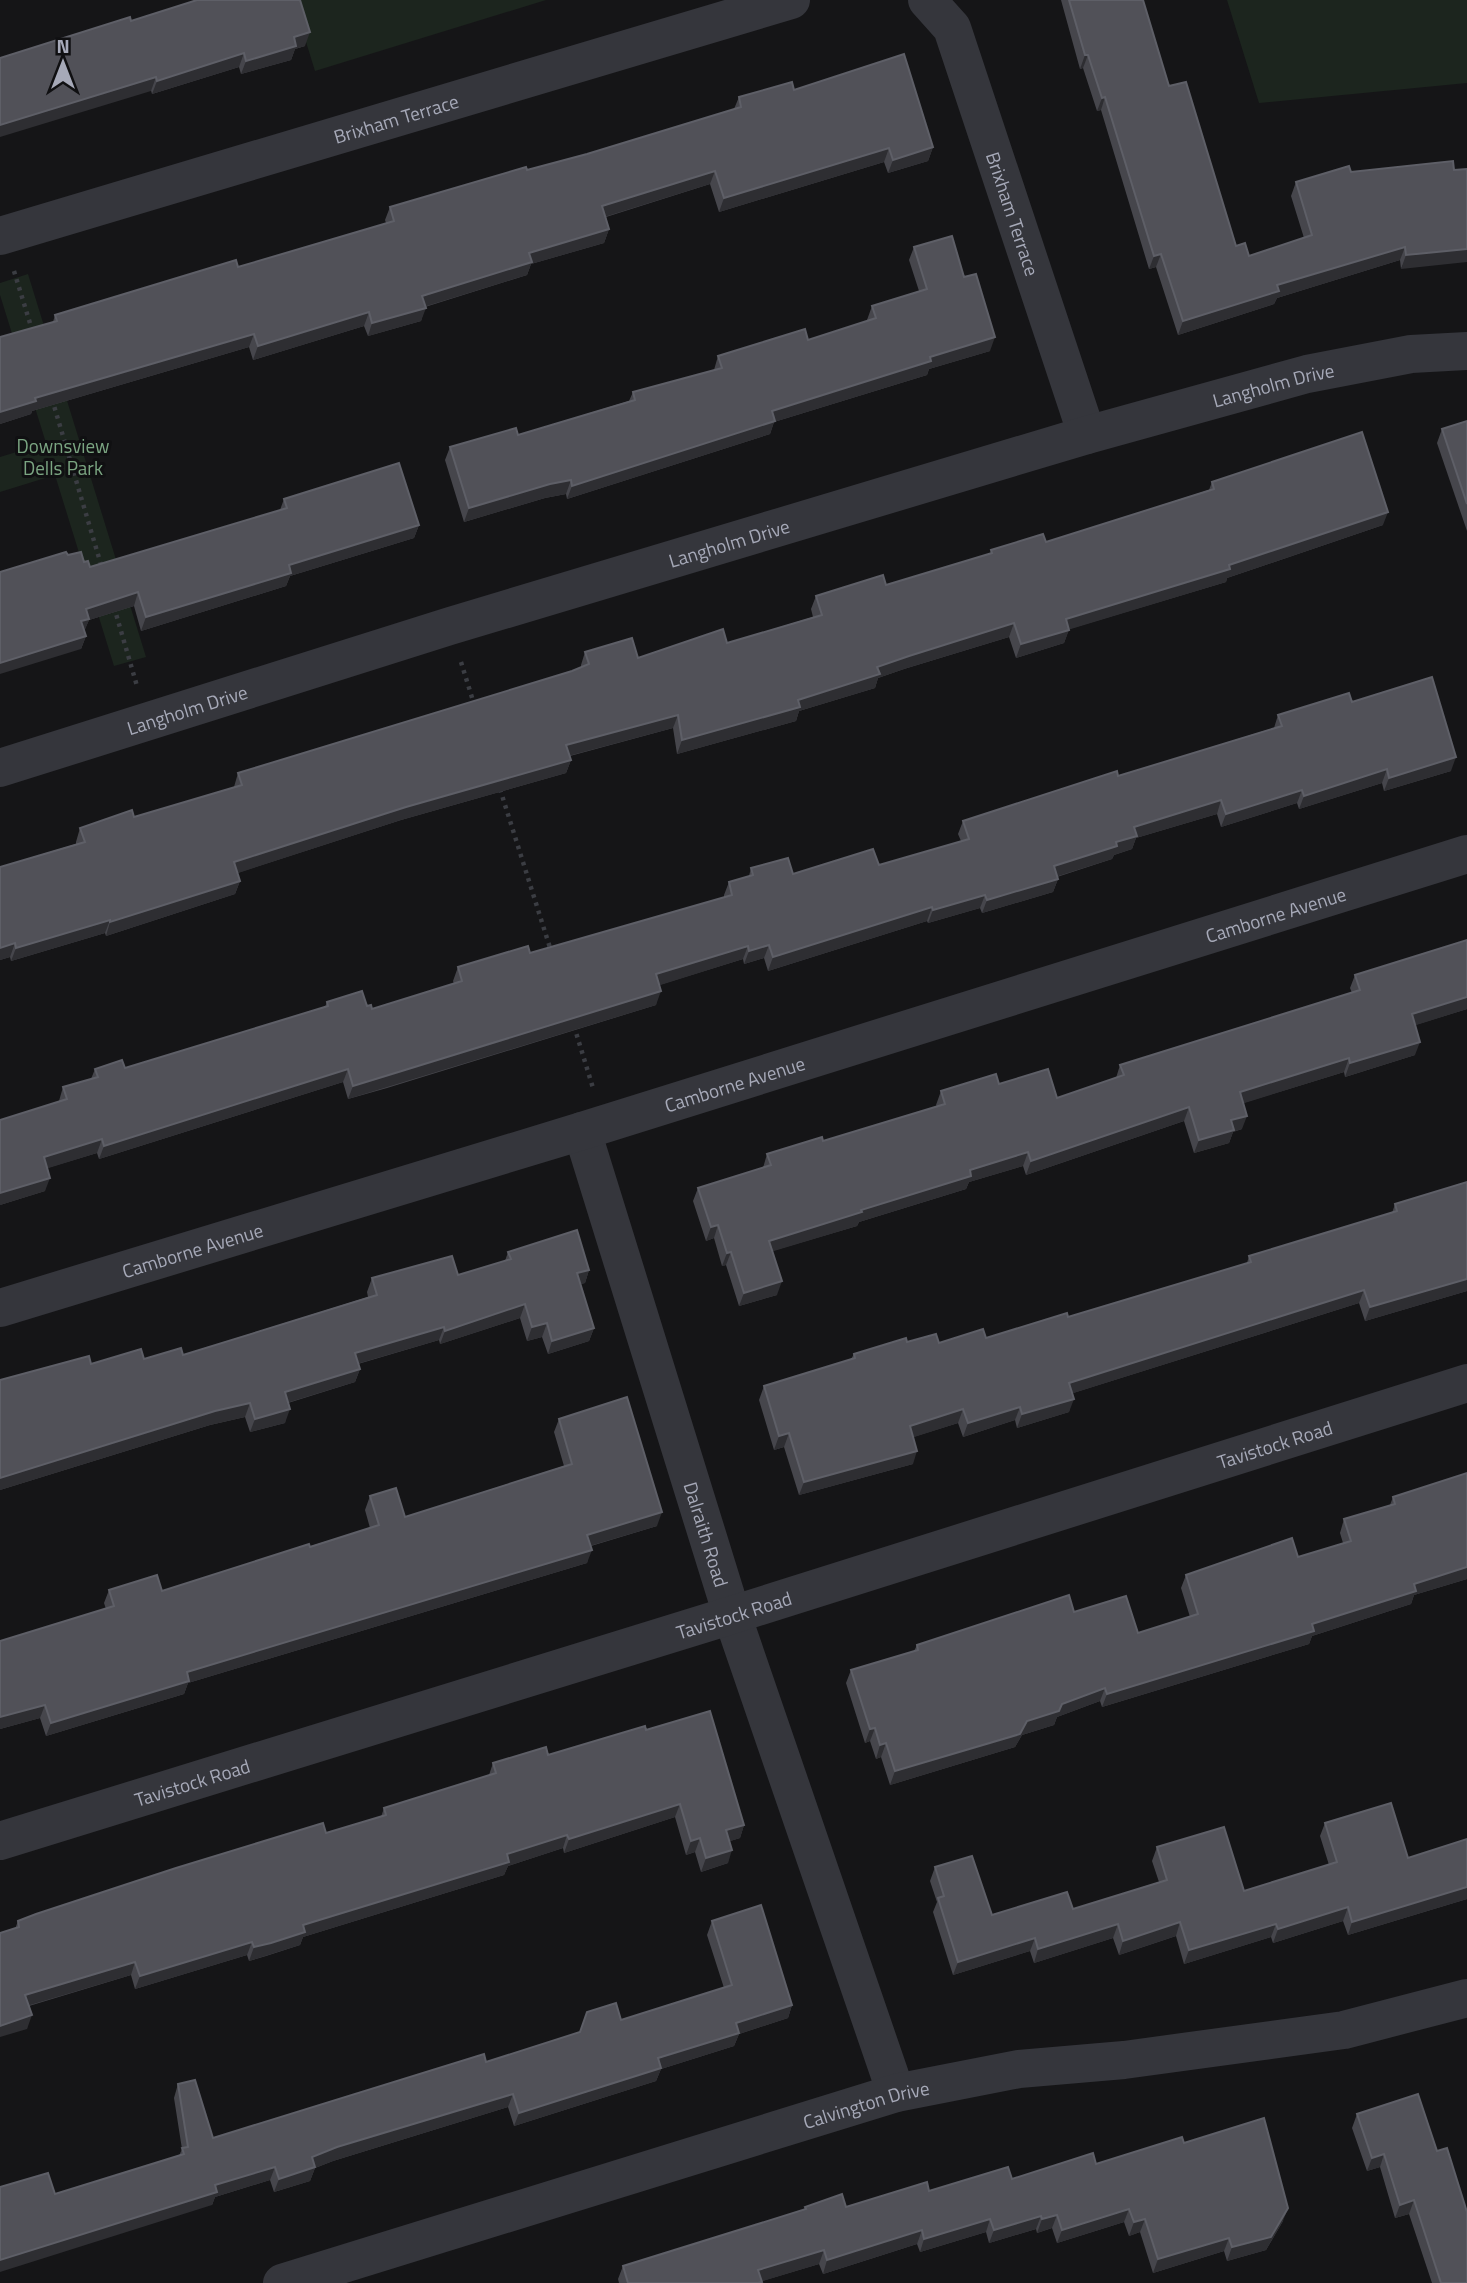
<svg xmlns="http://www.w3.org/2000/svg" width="1467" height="2283" font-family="'Titillium Web',sans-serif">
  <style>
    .green { fill: #1c251e }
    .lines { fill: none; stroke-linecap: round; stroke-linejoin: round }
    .path { stroke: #3b3d43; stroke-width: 4.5; stroke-dasharray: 3.5 5; stroke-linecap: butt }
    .minor { stroke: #35363c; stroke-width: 38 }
    .wall { fill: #46464c }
    .shaded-wall { fill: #2e2e32 }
    .building { fill: #515158; stroke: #5e5f67; stroke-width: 2 }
    .labels { text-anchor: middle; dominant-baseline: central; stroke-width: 6; stroke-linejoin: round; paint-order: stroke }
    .street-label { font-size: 19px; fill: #a6a9b8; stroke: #101012 }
    .park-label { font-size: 19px; fill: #7ba582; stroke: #101012 }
  </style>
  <rect width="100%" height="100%" fill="#151517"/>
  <g class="green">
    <path d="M293,0H546L315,71Z"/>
    <path d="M1227,0H1467V83L1259,103Z"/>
    <path d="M28,274L146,657L114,666L55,475L0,492V457L46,443L0,295V283Z"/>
  </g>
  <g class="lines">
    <g class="path">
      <path d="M14,271L33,333"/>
      <path d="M52,399L102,568"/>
      <path d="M114,607L137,686"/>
      <path d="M461,662L474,704"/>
      <path d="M500,789L551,951"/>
      <path d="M574,1026L593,1088"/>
    </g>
    <g class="minor">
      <path id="s1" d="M927,0L952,28L1087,435"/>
      <path id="s2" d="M0,236L791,0"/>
      <path id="s3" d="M0,768L450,626L1087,435L1307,374L1411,354L1467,351"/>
      <path id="s4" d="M582,1131L732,1615L896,2093"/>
      <path id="s5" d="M0,1308L582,1131L1467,854"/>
      <path id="s6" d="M0,1841L732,1615L1467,1383"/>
      <path id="s7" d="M282,2283L896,2093L1019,2069L1124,2060L1344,2030L1467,1998"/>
    </g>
  </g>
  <g class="wall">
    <path d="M1061,0H1143L1169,86L1236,246L1249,256L1304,238L1291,196L1296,182L1351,172L1453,161L1401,269L1400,260L1277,298L1274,304L1178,335L1156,267L1149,269L1101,110L1097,111L1083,68L1080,69Z"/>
    <path d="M131,21L305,46L295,49L291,60L241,74L239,67L152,94Z"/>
    <path d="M794,90L933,147L928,161L888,173L884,162L719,212L710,184L606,217L609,229L604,243L531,264L527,275L425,307L421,321L368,336L364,326L253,360L249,347L32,411L31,414L0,424V337L53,322L55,315L238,267L386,223L385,220L390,207L587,154L734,109L739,97Z"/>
    <path d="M914,247L964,277L990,351L929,369L927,375L774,422L770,434L567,499L566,494L545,498L464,522L445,460L450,447L518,435L629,401L633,392L714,370L718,356L808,340L868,321L867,320L872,306L919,291L909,260Z"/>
    <path d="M1467,421V531L1437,443L1442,429Z"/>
    <path d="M1212,482L1383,525L1227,578L1226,582L1069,629L1064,643L1016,658L1009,637L904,669L878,678L875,688L799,711L796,721L677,754L673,728L570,756L571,760L566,773L401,820L237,873L240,881L235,894L106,936L105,933L11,961L10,957L0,960V867L76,844V842L80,828L134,817L234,787L238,773L572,671L581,668V665L585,652L638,658L727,643L813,617L811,609L816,596L886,585L990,554L991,550L1046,542L1209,490Z"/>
    <path d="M284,499L419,525L414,538L290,576L286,586L141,631L134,606L89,620L84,631L86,636L81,649L68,555L84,562L90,567L280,510Z"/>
    <path d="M1352,702L1451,771L1384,791L1382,783L1299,809L1297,803L1221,827L1217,814L1136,838L1132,849L1114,855L1112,859L1057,877L1058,879L1053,892L982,913L980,908L928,923L927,921L768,971L764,958L744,964L743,959L659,985L656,1005L387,1088L348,1099L343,1082L99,1159L97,1153L47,1168L45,1191L0,1205L59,1101L63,1087L91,1079L95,1069L125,1068L325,1007L327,1002L367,1006L372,1009L454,984L453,981L458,967L530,953L724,897V895L729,882L749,876L751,868L793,874L879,865L961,841L958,834L963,821L1118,776L1274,728L1278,715Z"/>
    <path d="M1467,940V1009L1415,1025V1055L1345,1077L1344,1072L1243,1103L1242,1129L1233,1132L1229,1143L1194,1153L1184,1121L1026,1175L1023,1166L969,1182L966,1189L859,1222L857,1226L772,1251L777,1295L739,1306L726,1265L722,1266L714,1238L706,1241L693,1201L698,1188L763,1168L767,1154L823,1141L937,1107L936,1105L941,1091L999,1084L1057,1098L1116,1078L1120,1065L1352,993L1350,988L1355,975Z"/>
    <path d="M1467,1182V1291L1365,1321L1359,1303L1073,1393L1069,1412L1017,1428L1015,1420L963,1437L958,1423L913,1437V1464L799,1495L784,1447L774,1450L759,1400L764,1386L851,1359L854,1354L907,1342L939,1343L986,1338L1068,1317L1247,1263L1249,1256L1392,1213L1395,1204Z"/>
    <path d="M508,1252L589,1270L585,1283L580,1284L594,1328L589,1341L548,1354L542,1337L527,1341L520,1318L440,1344L439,1340L358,1364L360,1369L355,1382L288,1403L285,1423L250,1432L245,1417L210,1425L0,1490V1380L91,1364L183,1355L368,1297L367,1292L372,1278L458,1275L505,1261Z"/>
    <path d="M559,1419L657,1526L591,1546L587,1563L188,1683L184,1694L46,1736L40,1718L0,1729V1641L106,1609L104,1603L109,1590L162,1591L370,1528L365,1510L370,1496L405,1517L564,1466L554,1432Z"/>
    <path d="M1467,1473V1579L1414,1595L1411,1604L1312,1636L1309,1644L1102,1707L1100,1701L1057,1717L1054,1725L1022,1735L1015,1747L890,1785L881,1757L876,1759L870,1741L865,1743L846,1683L851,1670L914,1651L917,1645L1074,1612L1138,1633L1190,1617L1181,1588L1186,1575L1298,1557L1343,1543L1340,1533L1344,1519L1390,1505L1393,1497Z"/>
    <path d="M646,1730L744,1825L740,1838L730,1841L728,1863L701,1872L695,1852L686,1855L675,1817L564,1853L563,1848L508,1866L504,1875L303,1937L300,1945L266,1956L249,1961L247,1955L135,1989L131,1975L29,2006L27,2029L15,1929L18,1921L326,1833L381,1817L384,1808L489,1775L493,1763L548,1755Z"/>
    <path d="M1325,1823L1408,1858L1467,1839V1899L1348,1935L1343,1921L1273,1943L1271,1937L1184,1964L1176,1936L1119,1955L1113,1938L1034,1963L1030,1951L953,1975L933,1912L937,1902L930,1881L935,1867L992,1915L1073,1909L1159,1882L1152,1861L1157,1847L1244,1891L1329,1865L1320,1836Z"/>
    <path d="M712,1921L792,2005L788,2018L739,2034L734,2046L661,2069L656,2081L514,2126L508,2107L333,2161L315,2168L310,2181L274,2192L270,2180L215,2197L212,2205L55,2194L179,2156L182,2149L174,2098L178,2084L213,2138L486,2062L724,1988L707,1935Z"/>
    <path d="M1418,2094L1467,2283H1432L1409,2214L1395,2218L1380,2167L1367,2171L1352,2128L1357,2114Z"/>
    <path d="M1184,2143L1283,2221L1266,2250L1227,2261L1224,2251L1153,2273L1140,2232L1129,2236L1124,2222L1057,2243L1052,2228L1037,2233L1036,2229L989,2243L986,2232L920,2252L917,2244L823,2274L819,2264L762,2281V2283H619L618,2279L623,2266L804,2210L805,2207H846L929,2191L1012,2179L1096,2164Z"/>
  </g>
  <g class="shaded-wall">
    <path d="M310,32L305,46L295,49L291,60L241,74L246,61L294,37Z"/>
    <path d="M244,53L239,67L152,94L157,81Z"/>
    <path d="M1085,55H1088L1083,68L1080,69Z"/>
    <path d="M156,77L151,91L0,137V125Z"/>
    <path d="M1105,97L1101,110L1097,111L1102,98Z"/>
    <path d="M933,147L928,161L888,173L893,160Z"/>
    <path d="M889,148L884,162L719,212L724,198Z"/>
    <path d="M715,171L710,184L598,219L602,206Z"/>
    <path d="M609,229L604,243L531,264L527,275L417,309L422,296L529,253Z"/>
    <path d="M1405,247L1400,260L1277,298L1274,304L1178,335L1183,321L1277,285Z"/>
    <path d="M1467,249V262L1401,269L1406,255Z"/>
    <path d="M1161,254L1156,267L1149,269L1154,256Z"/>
    <path d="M426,308L421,321L368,336L372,323Z"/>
    <path d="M369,312L364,326L253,360L258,346Z"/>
    <path d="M254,334L249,347L32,411L31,414L0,424V412L35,398Z"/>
    <path d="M995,337L990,351L929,369L927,375L774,422L770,434L567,499L572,486L772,411L930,357Z"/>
    <path d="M571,480L566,494L545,498L464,522L469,508L550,484Z"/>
    <path d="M1388,512L1383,525L1227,578L1226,582L1061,632L1066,619Z"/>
    <path d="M419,525L414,538L290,576L286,586L141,631L146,617L289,565Z"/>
    <path d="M138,592L134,606L89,620L84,632L76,635L86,609Z"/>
    <path d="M1014,623L1009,637L904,669L878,678L875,688L799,711L796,721L677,754L682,740L798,700L877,667L909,656Z"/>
    <path d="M1069,630L1064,643L1016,658L1021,644Z"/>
    <path d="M86,636L81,649L0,674V663Z"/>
    <path d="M678,715L673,728L561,758L566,745Z"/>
    <path d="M1456,757L1451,771L1384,791L1389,778Z"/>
    <path d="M571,760L566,773L401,820L229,876L234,862L406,807Z"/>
    <path d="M1387,769L1382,783L1299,809L1304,796Z"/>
    <path d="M1302,790L1297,803L1221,827L1226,814Z"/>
    <path d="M1221,800L1217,814L1136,838L1132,849L1114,855L1112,859L1049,879L1054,866L1116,842L1134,827Z"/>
    <path d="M1058,879L1053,892L982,913L987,900Z"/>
    <path d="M240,881L235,894L106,936L110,922Z"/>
    <path d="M985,895L980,908L928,923L933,910Z"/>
    <path d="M932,907L927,921L768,971L773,957Z"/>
    <path d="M110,920L105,933L11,961L16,948Z"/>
    <path d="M15,943L10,957L0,960V948Z"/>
    <path d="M769,945L764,958L744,964L749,951Z"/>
    <path d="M748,946L743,959L651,988L656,974Z"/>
    <path d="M661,991L656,1005L348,1099L353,1086Z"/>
    <path d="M1467,997V1009L1407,1028L1412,1014Z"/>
    <path d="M1420,1042L1415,1055L1345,1077L1350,1063Z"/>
    <path d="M1349,1058L1344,1072L1235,1106L1240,1092Z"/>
    <path d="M348,1069L343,1082L99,1159L104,1146Z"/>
    <path d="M1189,1107L1184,1121L1026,1175L1031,1161Z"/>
    <path d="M1247,1116L1242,1129L1233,1132L1229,1143L1194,1153L1199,1140L1231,1120Z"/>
    <path d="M102,1139L97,1153L39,1171L44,1157Z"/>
    <path d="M1028,1152L1023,1166L969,1182L966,1189L859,1222L857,1226L764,1254L769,1241L861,1210L970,1170Z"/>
    <path d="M50,1178L45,1191L0,1205V1193Z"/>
    <path d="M718,1225L714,1238L706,1241L711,1227Z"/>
    <path d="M731,1252L726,1265L722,1266L727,1253Z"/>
    <path d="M589,1270L585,1283L572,1287L577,1273Z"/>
    <path d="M1467,1279V1291L1365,1321L1370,1307Z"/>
    <path d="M782,1281L777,1295L739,1306L744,1293Z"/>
    <path d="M1364,1290L1359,1303L1064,1396L1069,1383Z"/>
    <path d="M525,1304L520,1318L440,1344L445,1331Z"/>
    <path d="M547,1323L542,1337L527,1341L532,1327Z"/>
    <path d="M444,1327L439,1340L350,1366L355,1353Z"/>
    <path d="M594,1328L589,1341L548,1354L552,1341Z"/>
    <path d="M360,1369L355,1382L280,1405L285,1392Z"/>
    <path d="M1074,1399L1069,1412L1017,1428L1022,1414Z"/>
    <path d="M250,1403L245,1417L210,1425L0,1490V1478L215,1411Z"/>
    <path d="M1020,1407L1015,1420L963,1437L968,1423Z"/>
    <path d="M290,1409L285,1423L250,1432L255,1419Z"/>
    <path d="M963,1409L958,1423L905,1440L910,1426Z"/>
    <path d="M789,1433L784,1447L774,1450L779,1436Z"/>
    <path d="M917,1451L913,1464L799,1495L804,1482Z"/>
    <path d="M662,1512L657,1526L583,1548L587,1535Z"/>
    <path d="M592,1550L587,1563L188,1683L184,1694L46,1736L51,1723L187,1672Z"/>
    <path d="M1467,1567V1579L1414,1595L1411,1604L1312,1636L1309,1644L1102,1707L1107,1694L1312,1624L1414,1584Z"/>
    <path d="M1105,1688L1100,1701L1057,1717L1054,1725L1022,1735L1015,1747L890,1785L895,1771L1027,1721L1062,1704Z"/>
    <path d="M45,1705L40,1718L0,1729V1717Z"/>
    <path d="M875,1728L870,1741L865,1743L870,1729Z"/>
    <path d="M886,1743L881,1757L876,1759L880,1745Z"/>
    <path d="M680,1804L675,1817L564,1853L569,1839Z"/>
    <path d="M744,1825L740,1838L721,1844L726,1830Z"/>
    <path d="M567,1835L563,1848L508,1866L504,1875L303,1937L300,1945L249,1961L254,1947L303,1925L507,1854Z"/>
    <path d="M700,1838L695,1852L686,1855L691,1841Z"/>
    <path d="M732,1850L728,1863L701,1872L706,1858Z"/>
    <path d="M1467,1887V1899L1348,1935L1352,1922Z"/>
    <path d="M1348,1907L1343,1921L1273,1943L1278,1929Z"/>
    <path d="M1180,1922L1176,1936L1119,1955L1123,1941Z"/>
    <path d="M1118,1924L1113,1938L1034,1963L1038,1949Z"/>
    <path d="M1276,1924L1271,1937L1184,1964L1189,1950Z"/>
    <path d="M1035,1938L1030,1951L953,1975L958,1962Z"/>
    <path d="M252,1942L247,1955L135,1989L140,1976Z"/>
    <path d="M135,1962L131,1975L20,2008L25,1995Z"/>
    <path d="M792,2005L788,2018L739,2034L734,2046L661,2069L656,2081L514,2126L519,2113L658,2058L736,2023Z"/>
    <path d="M32,2015L27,2029L0,2037V2026Z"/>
    <path d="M513,2094L508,2107L333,2161L315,2168L310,2181L274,2192L279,2179L312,2157L337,2147Z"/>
    <path d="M1384,2154L1380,2167L1367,2171L1372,2158Z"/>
    <path d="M275,2167L270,2180L215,2197L212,2205L0,2272V2260L215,2185Z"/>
    <path d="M1414,2200L1409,2214L1395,2218L1400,2205Z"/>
    <path d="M1288,2208L1283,2221L1266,2250L1227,2261L1232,2247Z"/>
    <path d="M1129,2209L1124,2222L1057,2243L1062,2230Z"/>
    <path d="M1057,2215L1052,2228L1037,2233L1042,2219Z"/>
    <path d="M1041,2216L1036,2229L989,2243L994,2230Z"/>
    <path d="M990,2219L986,2232L920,2252L924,2239Z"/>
    <path d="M1145,2219L1140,2232L1129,2236L1134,2222Z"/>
    <path d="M922,2230L917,2244L823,2274L827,2260Z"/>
    <path d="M1229,2238L1224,2251L1153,2273L1158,2259Z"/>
    <path d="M824,2250L819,2264L756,2283L758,2270Z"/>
  </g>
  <g class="building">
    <path d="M197,0H300L310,32L294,37L296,46L246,61L244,53L157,81L156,77L0,125V58L130,17L131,21Z"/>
    <path d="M1069,0H1143L1169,86L1186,82L1236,246L1245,243L1249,256L1312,235L1296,182L1349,166L1351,172L1453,161L1454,170L1467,169V249L1406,255L1405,247L1277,285L1279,291L1183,321L1161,254L1154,256L1105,97L1102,98L1088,55H1085Z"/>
    <path d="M904,54L933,147L893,160L889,148L724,198L715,171L602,206L609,229L529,253L532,262L422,296L426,308L372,323L369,312L258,346L254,334L35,398L36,401L0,412V337L57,321L55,315L236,260L238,267L394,221L390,207L526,167L527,170L587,154L741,107L739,97L792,82L794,90Z"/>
    <path d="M952,236L964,277L976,274L995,337L930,357L931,361L772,411L775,421L572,486L571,480L550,484L469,508L450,447L516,428L518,435L635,400L633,392L722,368L718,356L760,343L805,329L808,340L876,318L872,306L927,289L914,247Z"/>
    <path d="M1467,421V504L1442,429Z"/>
    <path d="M1362,432L1388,512L1229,565L1230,569L1066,619L1069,630L1021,644L1014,623L909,656L877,667L880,674L798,700L800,707L682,740L678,715L566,745L571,760L406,807L234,862L240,881L110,922V920L16,948L15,943L0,948V867L85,842L80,828L132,810L134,817L242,785L238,773L572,671L589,664L585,652L632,638L638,658L723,629L727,643L822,615L816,596L883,575L886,585L992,553L991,550L1043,534L1046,542L1214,489L1212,482Z"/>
    <path d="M399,463L419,525L289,565L291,573L146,617L138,592L86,609L89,619L81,621L86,636L0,663V572L66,552L68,555L81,552L84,562L88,561L90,567L287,508L284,499Z"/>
    <path d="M1432,677L1456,757L1389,778L1387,769L1304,796L1302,790L1226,814L1221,800L1134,827L1137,836L1116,842L1117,846L1054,866L1058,879L987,900L985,895L933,910L932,907L773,957L769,945L749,951L748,946L656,974L661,991L392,1074L353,1086L348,1069L104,1146L102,1139L44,1157L50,1178L0,1193V1120L67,1099L63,1087L98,1077L95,1069L122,1060L125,1068L328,1006L327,1002L362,991L367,1006L371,1005L372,1009L462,981L458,967L528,946L530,953L732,895L729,882L753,875L751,868L788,858L793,874L873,849L879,865L969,839L963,821L1117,771L1118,776L1282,726L1278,715L1349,693L1352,702Z"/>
    <path d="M1467,940V997L1412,1014L1420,1042L1350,1063L1349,1058L1240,1092L1247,1116L1231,1120L1234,1130L1199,1140L1189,1107L1031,1161L1028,1152L970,1170L971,1176L861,1210L862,1212L769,1241L782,1281L744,1293L731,1252L727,1253L718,1225L711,1227L698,1188L771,1165L767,1154L822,1137L823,1141L945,1104L941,1091L996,1074L999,1084L1048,1069L1057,1098L1124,1075L1120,1065L1360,990L1355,975Z"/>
    <path d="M1467,1182V1279L1370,1307L1364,1290L1069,1383L1074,1399L1022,1414L1020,1407L968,1423L963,1409L910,1426L917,1451L804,1482L789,1433L779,1436L764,1386L855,1358L854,1354L906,1338L907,1342L936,1334L939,1343L983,1329L986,1338L1067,1313L1068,1317L1251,1262L1249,1256L1397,1211L1395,1204Z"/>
    <path d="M577,1230L589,1270L577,1273L594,1328L552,1341L547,1323L532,1327L525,1304L445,1331L444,1327L355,1353L360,1369L285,1392L290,1409L255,1419L250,1403L215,1411L0,1478V1380L89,1356L91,1364L141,1349L144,1359L181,1348L183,1355L377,1295L372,1278L452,1256L458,1275L511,1259L508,1252Z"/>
    <path d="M627,1397L662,1512L587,1535L592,1550L187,1672L189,1681L51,1723L45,1705L0,1717V1641L114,1606L109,1590L157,1575L162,1591L309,1544L310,1547L379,1525L370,1496L396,1488L405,1517L572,1464L559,1419Z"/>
    <path d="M1467,1473V1567L1414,1584L1416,1591L1312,1624L1314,1631L1107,1694L1105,1688L1062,1704L1059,1711L1027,1721L1020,1734L895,1771L886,1743L880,1745L875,1728L870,1729L851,1670L918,1650L917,1645L1069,1595L1074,1612L1126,1596L1138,1633L1198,1614L1186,1575L1292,1538L1298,1557L1351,1541L1344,1519L1395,1504L1393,1497Z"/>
    <path d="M710,1711L744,1825L726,1830L732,1850L706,1858L700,1838L691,1841L680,1804L569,1839L567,1835L507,1854L509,1862L303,1925L305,1932L271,1943L254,1947L252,1942L140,1976L135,1962L25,1995L32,2015L0,2026V1933L19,1927L18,1921L36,1914L176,1868L323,1823L326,1833L386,1815L384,1808L496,1773L493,1763L546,1747L548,1755L645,1726L646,1730Z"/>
    <path d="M1391,1803L1408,1858L1467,1839V1887L1352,1922L1348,1907L1278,1929L1276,1924L1189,1950L1180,1922L1123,1941L1118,1924L1038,1949L1035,1938L958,1962L938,1898L944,1896L935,1867L972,1856L992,1915L1067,1892L1073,1909L1167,1880L1157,1847L1224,1827L1244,1891L1337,1862L1325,1823Z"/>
    <path d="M761,1905L792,2005L736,2023L739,2033L658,2058L661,2068L519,2113L513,2094L337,2147L312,2157L315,2167L279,2179L275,2167L215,2185L217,2192L0,2260V2187L48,2173L55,2194L184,2154L182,2148L188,2147L178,2084L195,2080L213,2138L484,2054L486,2062L580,2032L587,2012L616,2003L621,2020L732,1985L712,1921Z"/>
    <path d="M1418,2094L1437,2151L1447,2148L1467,2212V2283H1441L1414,2200L1400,2205L1384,2154L1372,2158L1357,2114Z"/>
    <path d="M1264,2118L1288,2208L1271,2237L1232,2247L1229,2238L1158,2259L1145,2219L1134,2222L1129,2209L1062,2230L1057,2215L1042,2219L1041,2216L994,2230L990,2219L924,2239L922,2230L827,2260L824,2250L758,2270L762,2282L758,2283H628L623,2266L806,2209L805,2207L842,2194L846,2207L927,2182L929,2191L1008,2167L1012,2179L1093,2153L1096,2164L1182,2137L1184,2143Z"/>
  </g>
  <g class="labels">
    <g class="street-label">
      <text stroke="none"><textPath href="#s2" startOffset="413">Brixham Terrace</textPath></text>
      <text stroke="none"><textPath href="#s1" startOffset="233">Brixham Terrace</textPath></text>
      <text stroke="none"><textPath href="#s3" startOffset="1330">Langholm Drive</textPath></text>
      <text stroke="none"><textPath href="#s3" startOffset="763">Langholm Drive</textPath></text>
      <text stroke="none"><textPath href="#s3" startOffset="196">Langholm Drive</textPath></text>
      <text stroke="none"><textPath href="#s5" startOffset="1335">Camborne Avenue</textPath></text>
      <text stroke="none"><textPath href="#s5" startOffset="768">Camborne Avenue</textPath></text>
      <text stroke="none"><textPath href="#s5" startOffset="201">Camborne Avenue</textPath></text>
      <text stroke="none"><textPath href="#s6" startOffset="1335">Tavistock Road</textPath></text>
      <text stroke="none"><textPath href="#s4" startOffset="422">Dalraith Road</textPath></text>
      <text stroke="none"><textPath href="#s6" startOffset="768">Tavistock Road</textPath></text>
      <text stroke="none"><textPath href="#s6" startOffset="201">Tavistock Road</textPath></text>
      <text stroke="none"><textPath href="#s7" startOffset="611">Calvington Drive</textPath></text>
    </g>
    <g class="park-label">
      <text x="63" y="445">Downsview<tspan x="63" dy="22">Dells Park</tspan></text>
    </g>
  </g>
  <g transform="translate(63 63)" stroke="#101012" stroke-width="5" paint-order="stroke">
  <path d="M0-5L12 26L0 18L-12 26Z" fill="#a6a9b8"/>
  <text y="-10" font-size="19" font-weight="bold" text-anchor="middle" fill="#a6a9b8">N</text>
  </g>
</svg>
